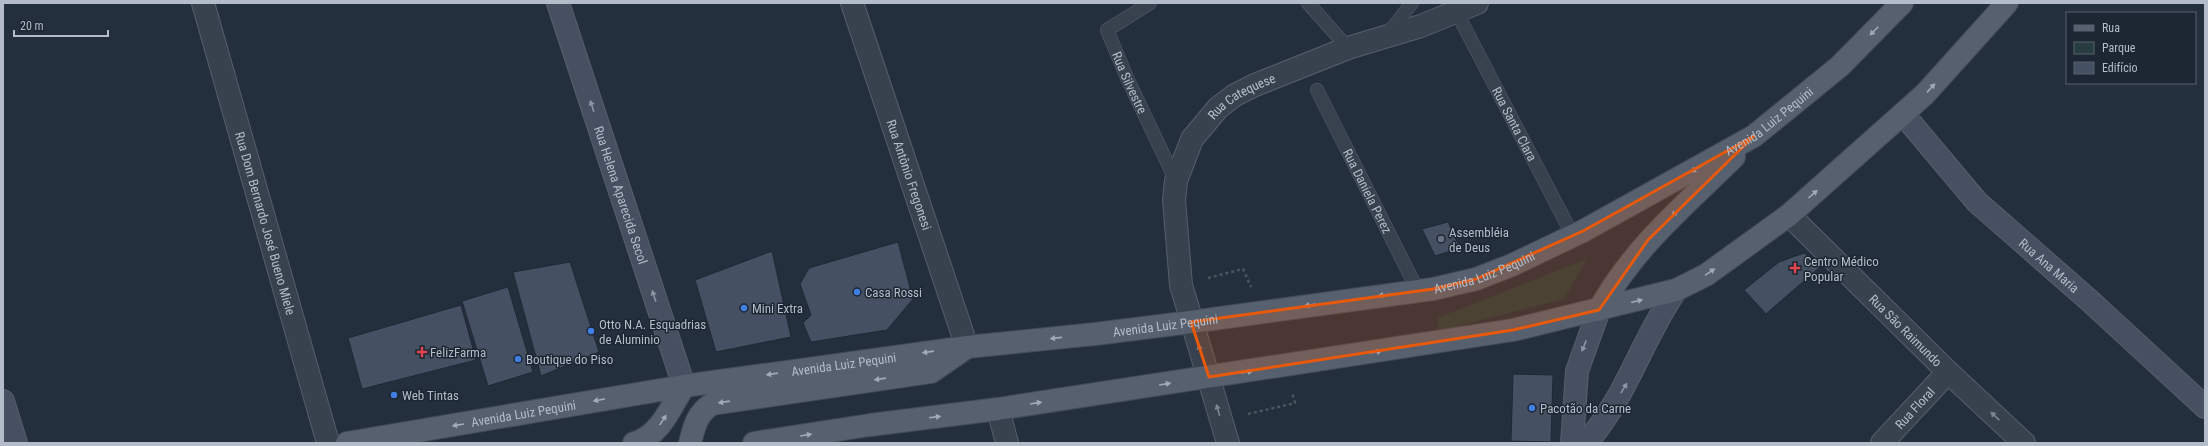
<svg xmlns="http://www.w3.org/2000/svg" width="2208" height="446" font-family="'Roboto Condensed',sans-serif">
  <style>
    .green { fill: #263c3f }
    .building { fill: #455162; stroke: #1f2835 }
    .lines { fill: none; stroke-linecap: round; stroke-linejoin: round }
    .lane-casing { stroke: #565f6c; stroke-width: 14 }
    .street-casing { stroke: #565f6c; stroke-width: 24 }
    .secondary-casing { stroke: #565f6c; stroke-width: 24 }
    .primary-casing { stroke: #414a57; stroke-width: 24 }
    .path { stroke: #44595c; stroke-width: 2.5; stroke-dasharray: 3 3; stroke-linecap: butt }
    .lane { stroke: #38414e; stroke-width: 13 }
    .street { stroke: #38414e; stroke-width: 22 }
    .secondary { stroke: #465061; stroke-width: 22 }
    .primary { stroke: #56606e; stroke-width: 22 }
    .oneway { fill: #a1aab7 }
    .oneway2 { fill: #8e96a5 }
    .oneway3 { fill: #7c8592 }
    .marked { fill: #e8590c; fill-opacity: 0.2; stroke: #e8590c; stroke-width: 3; stroke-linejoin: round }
    .worship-dot { fill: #6b7280; stroke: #1d2633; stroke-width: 1.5 }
    .health-dot { fill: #e0444e; stroke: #1d2633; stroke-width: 1.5 }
    .shop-dot { fill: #3f7fe0; stroke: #1d2633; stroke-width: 1.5 }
    .labels { text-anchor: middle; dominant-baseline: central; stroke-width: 3; stroke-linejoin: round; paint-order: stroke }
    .street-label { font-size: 13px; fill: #b4bcc9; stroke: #1d2633 }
    .poi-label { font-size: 13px; fill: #b4bcc9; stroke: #1d2633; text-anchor: start }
  </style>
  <rect width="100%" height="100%" fill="#242f3e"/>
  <path class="green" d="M1587,259L1564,299L1439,331L1437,318Z"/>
  <g class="building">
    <path d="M1448,222L1460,248L1435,256L1422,229Z"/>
    <path d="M898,242L913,299L887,330L811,342L803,323L811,315L800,284L809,268Z"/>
    <path d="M772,251L791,337L716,352L695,280Z"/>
    <path d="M1804,253L1820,267L1766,314L1744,290L1779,262Z"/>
    <path d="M570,262L599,352L541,376L513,272Z"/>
    <path d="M508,287L533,372L488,386L462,301Z"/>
    <path d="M461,305L476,360L362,389L348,338Z"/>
    <path d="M1513,374L1553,375L1551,442L1511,441Z"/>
  </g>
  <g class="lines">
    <g class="lane-casing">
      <g id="lane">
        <path id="s1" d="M1150,3L1107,30L1128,80L1176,181"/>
        <path d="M1308,3L1348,48"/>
        <path id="s2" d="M1457,13L1573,236"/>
        <path d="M1386,33L1394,26L1412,3"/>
        <path id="s3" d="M1317,90L1418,291"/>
      </g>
    </g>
    <g class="street-casing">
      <g id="street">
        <path id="s4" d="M203,3L328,443"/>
        <path id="s5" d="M852,3L967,347"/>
        <path id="s6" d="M1789,215L1948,372L2024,443"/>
        <path d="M998,409L1007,443"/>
        <path id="s7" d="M1228,443L1181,285L1174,200L1176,181L1192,139L1218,108L1235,95L1255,85L1348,48L1421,26L1477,3"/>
        <path id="s8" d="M1882,443L1948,372"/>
      </g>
    </g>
    <g class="secondary-casing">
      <g id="secondary">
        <path id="s9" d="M558,3L684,386"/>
        <path id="s10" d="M1903,114L1977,202L2090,301L2205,407"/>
        <path d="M3,401L16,443"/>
        <path d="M1572,443L1577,371L1599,310"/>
        <path d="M1586,443C1626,398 1642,339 1676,290"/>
      </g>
    </g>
    <g class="primary-casing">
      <g id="primary">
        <path d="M1599,310C1634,247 1684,206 1734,157"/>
        <path id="s11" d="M347,443L684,386L967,347L1095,334L1191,322L1433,289L1476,279L1512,265L1583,231L1754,136L1840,66L1902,3"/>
        <path d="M634,443C660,436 671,407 684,386"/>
        <path d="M690,443C694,427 697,413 712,404L931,372L963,350"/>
        <path d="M754,443L870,425L998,409L1513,330L1676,290L1706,275L1789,215L1925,94L2007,3"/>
      </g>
    </g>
    <g class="path">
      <path d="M1208,278L1243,269L1251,287"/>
      <path d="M1248,414L1295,403L1292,392"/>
    </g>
    <use href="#lane" class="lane"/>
    <use href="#street" class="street"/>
    <use href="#secondary" class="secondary"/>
    <use href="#primary" class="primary"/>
  </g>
  <defs><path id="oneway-solid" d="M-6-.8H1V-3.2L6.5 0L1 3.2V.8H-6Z"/></defs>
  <g class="oneway">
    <use href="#oneway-solid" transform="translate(1874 31) rotate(135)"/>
    <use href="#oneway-solid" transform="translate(1931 88) rotate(-47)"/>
    <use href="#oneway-solid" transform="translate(1696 169) rotate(150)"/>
    <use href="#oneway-solid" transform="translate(1813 194) rotate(-42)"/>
    <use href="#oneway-solid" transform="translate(1676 212) rotate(137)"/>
    <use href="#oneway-solid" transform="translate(1710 272) rotate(-34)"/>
    <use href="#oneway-solid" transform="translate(1384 295) rotate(173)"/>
    <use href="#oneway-solid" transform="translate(1637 301) rotate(-14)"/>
    <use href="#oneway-solid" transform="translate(1310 305) rotate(172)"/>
    <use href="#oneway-solid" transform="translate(1056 338) rotate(174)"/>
    <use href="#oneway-solid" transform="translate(928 352) rotate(172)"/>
    <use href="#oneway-solid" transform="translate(1376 352) rotate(-9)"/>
    <use href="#oneway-solid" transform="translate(1247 372) rotate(-8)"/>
    <use href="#oneway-solid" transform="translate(772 374) rotate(172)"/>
    <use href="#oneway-solid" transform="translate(880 379) rotate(172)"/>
    <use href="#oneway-solid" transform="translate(1165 384) rotate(-9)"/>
    <use href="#oneway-solid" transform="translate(599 400) rotate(169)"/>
    <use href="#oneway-solid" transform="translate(724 402) rotate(172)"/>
    <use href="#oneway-solid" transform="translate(1036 403) rotate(-9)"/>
    <use href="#oneway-solid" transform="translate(935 417) rotate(-7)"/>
    <use href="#oneway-solid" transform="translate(663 420) rotate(-57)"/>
    <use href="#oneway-solid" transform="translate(458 425) rotate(171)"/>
    <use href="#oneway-solid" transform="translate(806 435) rotate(-9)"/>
  </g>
  <g class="oneway2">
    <use href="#oneway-solid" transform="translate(592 106) rotate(-108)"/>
    <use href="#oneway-solid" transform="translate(654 296) rotate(-108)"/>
    <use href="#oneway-solid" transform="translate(1584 346) rotate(111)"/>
    <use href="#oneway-solid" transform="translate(1624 388) rotate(-59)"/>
  </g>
  <g class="oneway3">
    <use href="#oneway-solid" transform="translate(1200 350) rotate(-108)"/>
    <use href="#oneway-solid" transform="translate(1218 410) rotate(-106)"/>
    <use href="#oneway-solid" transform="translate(1995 416) rotate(-137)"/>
  </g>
  <path class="marked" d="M1754,136L1648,240L1599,310L1513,330L1209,377L1191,322L1433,289L1476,279L1583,231Z"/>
  <circle class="worship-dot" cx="1441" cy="239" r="4"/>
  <g class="health-dot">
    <path d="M1793 262h4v4h4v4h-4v4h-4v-4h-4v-4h4z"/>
    <path d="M420 346h4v4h4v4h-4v4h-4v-4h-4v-4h4z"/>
  </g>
  <g class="shop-dot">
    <circle cx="857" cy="292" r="4"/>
    <circle cx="744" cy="308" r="4"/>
    <circle cx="591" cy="331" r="4"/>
    <circle cx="518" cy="359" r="4"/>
    <circle cx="394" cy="395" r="4"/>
    <circle cx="1532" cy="408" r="4"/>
  </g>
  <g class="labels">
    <g class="street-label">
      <text stroke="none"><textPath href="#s1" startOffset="108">Rua Silvestre</textPath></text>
      <text stroke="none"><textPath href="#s7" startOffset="381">Rua Catequese</textPath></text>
      <text stroke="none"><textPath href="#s11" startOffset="1475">Avenida Luiz Pequini</textPath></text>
      <text stroke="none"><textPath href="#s2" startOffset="125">Rua Santa Clara</textPath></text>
      <text stroke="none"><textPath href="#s5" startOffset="181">Rua Antônio Fregonesi</textPath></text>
      <text stroke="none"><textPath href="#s3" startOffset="113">Rua Daniela Perez</textPath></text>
      <text stroke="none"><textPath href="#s9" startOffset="202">Rua Helena Aparecida Secol</textPath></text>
      <text stroke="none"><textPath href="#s4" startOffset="229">Rua Dom Bernardo José Bueno Miele</textPath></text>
      <text stroke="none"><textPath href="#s10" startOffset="211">Rua Ana Maria</textPath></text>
      <text stroke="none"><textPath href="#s11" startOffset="1151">Avenida Luiz Pequini</textPath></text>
      <text stroke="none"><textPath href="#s11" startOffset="827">Avenida Luiz Pequini</textPath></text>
      <text stroke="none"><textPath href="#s6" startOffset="164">Rua São Raimundo</textPath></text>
      <text stroke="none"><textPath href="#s11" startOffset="503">Avenida Luiz Pequini</textPath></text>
      <text stroke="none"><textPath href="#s8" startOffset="48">Rua Floral</textPath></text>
      <text stroke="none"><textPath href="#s11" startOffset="179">Avenida Luiz Pequini</textPath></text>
    </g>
    <g class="poi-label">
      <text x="1449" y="232">Assembléia<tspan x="1449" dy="15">de Deus</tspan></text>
      <text x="1804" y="261">Centro Médico<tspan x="1804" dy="15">Popular</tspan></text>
      <text x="865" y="292">Casa Rossi</text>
      <text x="752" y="308">Mini Extra</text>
      <text x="599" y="324">Otto N.A. Esquadrias<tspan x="599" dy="15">de Aluminio</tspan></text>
      <text x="430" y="352">FelizFarma</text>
      <text x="526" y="359">Boutique do Piso</text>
      <text x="402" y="395">Web Tintas</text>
      <text x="1540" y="408">Pacotão da Carne</text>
    </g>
  </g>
  <rect width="2208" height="446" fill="none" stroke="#b4bcc9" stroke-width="8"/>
  <rect x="2066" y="12" width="130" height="72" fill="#1d2633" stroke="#59626f"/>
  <rect x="2074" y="25" width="20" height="6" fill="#56606e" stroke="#59626f"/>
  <text x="2102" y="32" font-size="12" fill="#b4bcc9">Rua</text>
  <rect x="2074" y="42" width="20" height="12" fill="#263c3f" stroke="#59626f"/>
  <text x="2102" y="52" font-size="12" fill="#b4bcc9">Parque</text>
  <rect x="2074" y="62" width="20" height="12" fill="#455162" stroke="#59626f"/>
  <text x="2102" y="72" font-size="12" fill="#b4bcc9">Edifício</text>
  <path d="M14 30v6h94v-6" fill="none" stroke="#b4bcc9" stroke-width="2"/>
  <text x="20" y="30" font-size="12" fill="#b4bcc9" stroke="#1d2633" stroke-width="3" paint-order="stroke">20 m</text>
</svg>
